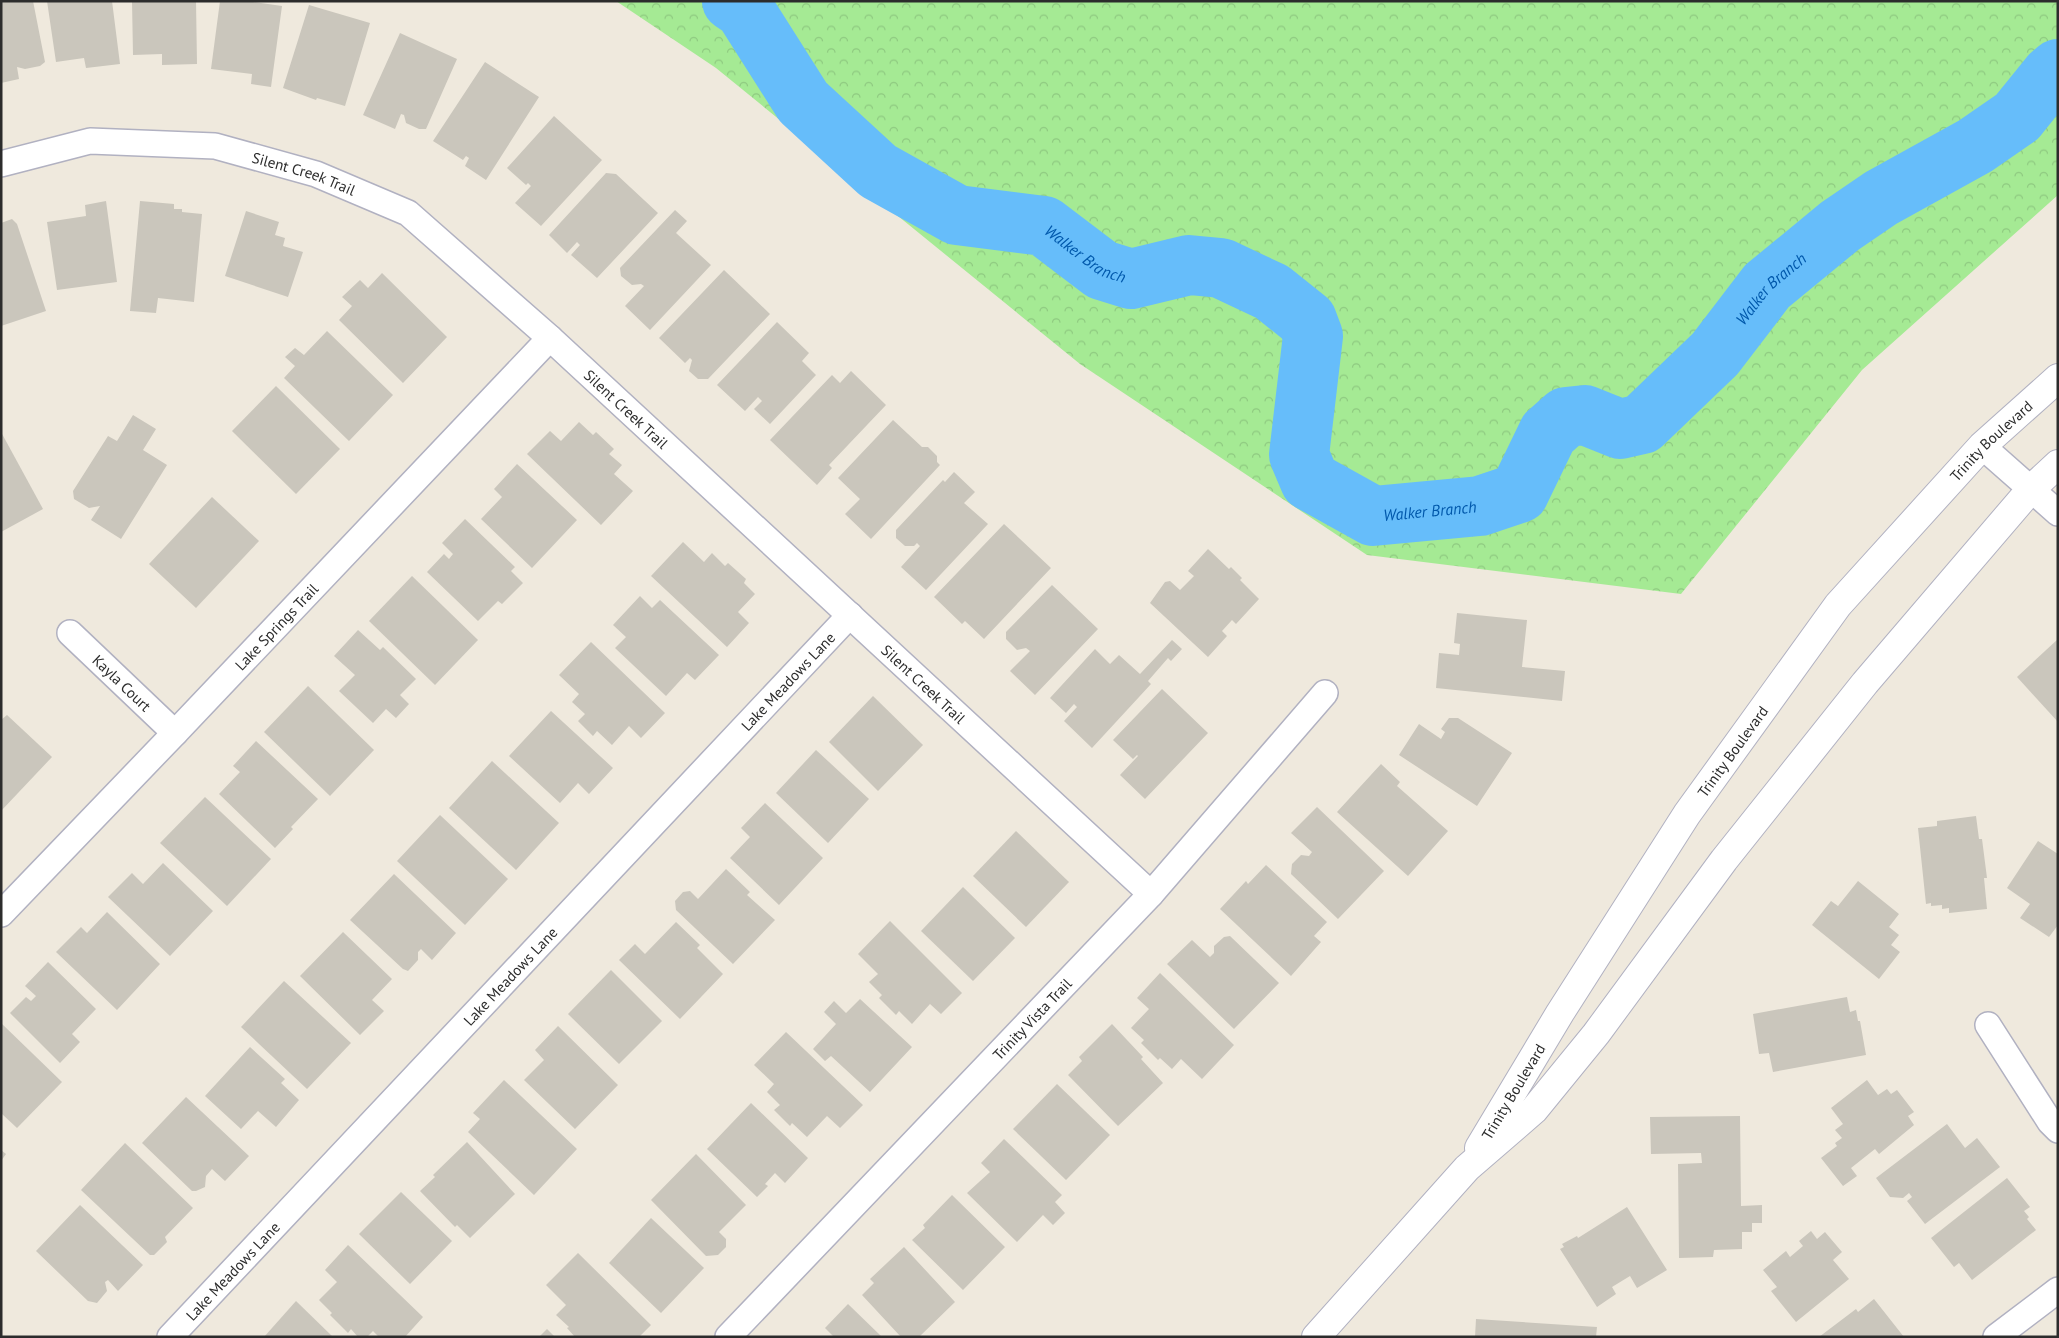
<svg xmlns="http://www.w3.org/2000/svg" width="2059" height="1338" font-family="'PT Sans',sans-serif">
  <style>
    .forest { fill: url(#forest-crowns) }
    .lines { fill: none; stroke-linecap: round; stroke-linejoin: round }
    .river { stroke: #66bdfa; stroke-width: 60 }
    .building { fill: #cac6bc }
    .street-casing { stroke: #b1b1c1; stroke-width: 28 }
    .secondary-casing { stroke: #b1b1c1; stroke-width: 30 }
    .street { stroke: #fff; stroke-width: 25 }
    .secondary { stroke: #fff; stroke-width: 28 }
    .labels { text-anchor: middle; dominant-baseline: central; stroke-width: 4.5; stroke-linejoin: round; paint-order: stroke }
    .street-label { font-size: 15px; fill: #2c2c2c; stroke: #fff }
    .water-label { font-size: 16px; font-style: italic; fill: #0158ab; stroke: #fff }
  </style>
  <defs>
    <pattern id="forest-crowns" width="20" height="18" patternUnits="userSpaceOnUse" patternTransform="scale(1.25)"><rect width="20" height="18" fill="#a5ea94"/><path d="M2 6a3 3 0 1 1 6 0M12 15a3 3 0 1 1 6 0" fill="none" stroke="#8ec980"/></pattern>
  </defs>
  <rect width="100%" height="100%" fill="#efe9dd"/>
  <path class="forest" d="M616,1H2058V195L1862,370L1681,594L1367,555L1080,364L716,68Z"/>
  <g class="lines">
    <path class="river" id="s1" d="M732,1L744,9L803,102L878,171L957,215L1044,226L1102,270L1131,279L1189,265L1221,268L1272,292L1307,320L1313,336L1299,455L1310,481L1373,516L1480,506L1519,493L1548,433L1566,417L1585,415L1620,429L1642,424L1715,354L1767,286L1840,226L1881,198L1975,146L2017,117L2051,75L2058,69"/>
  </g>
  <g class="building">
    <path d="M1,1H33L45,62L40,66L25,69L17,67L19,79L1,83Z"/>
    <path d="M47,1H112L120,64L86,68L84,58L56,62Z"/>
    <path d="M132,1H196L197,64L162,65V54L133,55Z"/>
    <path d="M220,1H246L282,6L271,87L251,84L252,74L211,69Z"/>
    <path d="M309,5L370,23L345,106L317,98L316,100L283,88Z"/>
    <path d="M400,33L457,59L426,129H419L406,123L404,115L401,114L395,129L363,115Z"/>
    <path d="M485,62L539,97L486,180L465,166L469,158L466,156L463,160L433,141Z"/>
    <path d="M554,116L602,160L541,226L515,203L531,186L528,183L526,185L507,168Z"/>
    <path d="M606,173L616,174L658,213L597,278L571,255L580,245L577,242L567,253L549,235Z"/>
    <path d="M106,201L117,282L57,290L47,222L86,216L85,205Z"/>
    <path d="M140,201L174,204V209H182V212L202,214L194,302L158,298L156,313L130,311Z"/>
    <path d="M675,210L687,221L676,233L711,265L650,330L625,306L644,286L641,284L632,285L621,276L620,268Z"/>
    <path d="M246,211L279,222L275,235L285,238L283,246L303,252L288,297L225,276Z"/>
    <path d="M12,219L17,224L46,311L1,326V223Z"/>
    <path d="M724,270L770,314L708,379H698L689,371L692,360L690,358L685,363L659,338Z"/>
    <path d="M382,273L447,337L403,383L339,320L352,306L342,297L360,280L368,288Z"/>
    <path d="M777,322L809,353L802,361L816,375L770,424L754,409L762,401L758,397L745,411L717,385Z"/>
    <path d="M327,331L393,395L349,441L284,378L295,366L285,357L295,348L304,355Z"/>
    <path d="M851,371L886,405L829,465L832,468L817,485L770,440L832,375L840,383Z"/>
    <path d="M276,386L340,449L296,494L232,431Z"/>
    <path d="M133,415L156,429L143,450L167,465L121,539L91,520L100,506L89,508L74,499L73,491L108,436L117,441Z"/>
    <path d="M893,420L922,447H928L937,456V462L940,465L871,539L845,514L860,499L838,478Z"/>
    <path d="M579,422L593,435L596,432L614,449L609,454L622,465L614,474L633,491L601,525L527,454L550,431L561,441Z"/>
    <path d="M1,432L43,509L1,532Z"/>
    <path d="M517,464L577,520L532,568L481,519L502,497L494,489Z"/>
    <path d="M954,472L975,492L964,503L988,524L926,590L901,567L920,546L917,543L914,546H905L896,538V530L943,480L945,482Z"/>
    <path d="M212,497L259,541L196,608L149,564Z"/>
    <path d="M465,519L515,567L511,571L523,583L502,604L498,601L478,621L427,572L444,554L449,559L453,554L442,543Z"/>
    <path d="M1004,524L1051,568L984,639L965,621L962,624L934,597Z"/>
    <path d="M683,542L704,562L712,553L725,566L728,563L746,579L744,583L755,594L738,612L749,623L727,647L651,576Z"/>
    <path d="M1208,549L1229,569L1231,567L1242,578L1240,580L1259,599L1236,624L1232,620L1222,631L1227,636L1208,657L1150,603L1165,582L1170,581L1180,590L1194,576L1188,571Z"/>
    <path d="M412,576L478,640L435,685L369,621Z"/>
    <path d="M1052,585L1098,629L1035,695L1010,671L1030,651L1026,648L1017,650L1006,639V632Z"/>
    <path d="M640,596L652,608L660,600L719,655L695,680L687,673L666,696L615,648L626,637L613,625Z"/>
    <path d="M1457,613L1527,620L1522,667L1565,671L1562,701L1436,688L1439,653L1459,655L1460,644L1454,643Z"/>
    <path d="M358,630L380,650L383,647L416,679L400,695L409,704L396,718L386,709L373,723L339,691L355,675L334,656Z"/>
    <path d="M2058,639V722L2017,677Z"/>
    <path d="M1172,640L1182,649L1171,661L1168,658L1148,681L1151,684L1092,748L1064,721L1077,707L1074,704L1066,713L1050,698L1095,649L1110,664L1119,655L1140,674Z"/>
    <path d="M591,642L665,713L641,738L629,726L612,745L597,731L593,736L578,721L585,714L572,702L579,694L559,675Z"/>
    <path d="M308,686L374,750L330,796L264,732Z"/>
    <path d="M1162,689L1208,733L1145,799L1120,775L1138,756L1137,755L1133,759L1113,740Z"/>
    <path d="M873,696L923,745L878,791L829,742Z"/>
    <path d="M551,711L613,768L589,794L578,783L560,803L509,756Z"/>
    <path d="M7,715L52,757L1,811V720Z"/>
    <path d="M1449,718H1458L1512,753L1477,806L1399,755L1419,724L1441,739L1445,732L1441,729Z"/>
    <path d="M256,741L318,799L291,827L293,829L275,848L219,794L240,772L233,766Z"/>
    <path d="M816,750L869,799L828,843L776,793Z"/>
    <path d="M492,761L559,823L516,870L449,808Z"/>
    <path d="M1381,764L1400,782L1397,786L1448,831L1408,876L1337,812Z"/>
    <path d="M205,797L271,859L227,906L160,843Z"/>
    <path d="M765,803L823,858L779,905L730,858L750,837L741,828Z"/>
    <path d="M1317,807L1384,871L1338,919L1291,874L1292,864L1301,855L1309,856L1312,852L1291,833Z"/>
    <path d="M440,815L508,879L465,925L397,861Z"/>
    <path d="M1976,816L1979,839H1982L1987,878H1984L1987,909L1949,913V908L1942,909V905L1931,906V903L1926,904L1918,828L1937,826V821Z"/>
    <path d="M1016,831L1069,882L1026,927L973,876Z"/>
    <path d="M2038,841L2058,854V925L2049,937L2020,918L2030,904L2007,888Z"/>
    <path d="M163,863L213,911L170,956L108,897L132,873L143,884Z"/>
    <path d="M1266,865L1327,922L1314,936L1321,942L1291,976L1220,909L1246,881L1248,884Z"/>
    <path d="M726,869L750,892L747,895L775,920L733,964L676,910L675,901L683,892L690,891L698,899Z"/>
    <path d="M394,874L456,933L432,960L421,949L418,952V960L408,971L403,969L350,920Z"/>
    <path d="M1858,881L1899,914L1889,927L1899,935L1891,945L1900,952L1879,979L1812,925L1831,901L1838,906Z"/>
    <path d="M963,887L1015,938L973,981L921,931Z"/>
    <path d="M107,912L160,964L117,1010L56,952L81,927L87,933Z"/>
    <path d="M890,921L962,993L941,1014L930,1004L912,1024L899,1011L896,1015L879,998L882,995L869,982L878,974L858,954Z"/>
    <path d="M676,922L700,945L697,948L723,974L680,1019L619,960L635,944L645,954Z"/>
    <path d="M343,932L392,979L372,1000L384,1011L360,1035L300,976Z"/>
    <path d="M1230,936L1279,983L1234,1029L1167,964L1192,940L1210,957L1214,953V946L1224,937Z"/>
    <path d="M48,962L96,1009L72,1034L80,1042L60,1063L10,1013L26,997L31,1001L36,996L25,986Z"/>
    <path d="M611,970L662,1021L619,1064L568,1014Z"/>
    <path d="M1160,973L1234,1045L1202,1079L1181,1059L1172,1069L1160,1058L1158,1060L1141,1043L1144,1040L1131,1028L1149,1009L1137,998Z"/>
    <path d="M284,981L351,1043L307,1089L241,1027Z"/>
    <path d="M1847,997L1850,1012L1856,1010L1858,1021H1860L1866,1055L1773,1072L1769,1053L1759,1054L1753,1014Z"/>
    <path d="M860,999L912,1047L870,1092L831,1056L825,1061L813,1049L836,1024L824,1012L834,1001L846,1013Z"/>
    <path d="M1,1023L62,1082L17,1128L1,1113Z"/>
    <path d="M1112,1024L1143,1057L1141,1059L1163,1083L1118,1126L1068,1075L1082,1061L1079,1057Z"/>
    <path d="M558,1026L618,1085L575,1129L524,1080L544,1060L535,1050Z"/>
    <path d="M786,1032L863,1105L840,1128L827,1116L807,1137L792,1123L790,1126L774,1110L780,1105L767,1092L774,1084L754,1065Z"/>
    <path d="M250,1047L285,1079L281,1083L299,1100L276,1127L258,1111L241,1129L205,1096Z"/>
    <path d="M504,1080L577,1149L534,1195L468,1132L480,1119L473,1113Z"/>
    <path d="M1867,1080L1878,1095L1887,1089L1891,1094L1897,1090L1914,1112L1908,1116L1914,1125L1879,1154L1875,1149L1851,1168L1857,1176L1843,1186L1821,1158L1837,1146L1835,1143L1842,1138L1835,1130L1843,1124L1831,1108Z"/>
    <path d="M1057,1084L1110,1135L1066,1180L1013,1129Z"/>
    <path d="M186,1097L249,1156L225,1181L212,1169L206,1176L205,1187L196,1191H192L142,1143Z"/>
    <path d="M751,1103L808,1158L785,1183L775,1173L765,1184L768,1186L757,1197L707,1149Z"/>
    <path d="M1740,1116L1741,1206L1762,1205V1223H1752V1232H1742V1249L1714,1250L1713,1257L1679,1258L1678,1164L1702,1163L1701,1153L1651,1154L1650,1117Z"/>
    <path d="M1947,1124L1965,1148L1977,1138L2000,1167L1925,1224L1907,1201L1912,1197L1909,1193L1903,1198L1890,1197L1876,1178Z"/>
    <path d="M1004,1139L1062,1195L1055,1202L1065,1213L1053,1225L1043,1215L1017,1242L967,1193L990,1172L981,1163Z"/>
    <path d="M467,1142L515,1194L470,1238L457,1225L455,1227L420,1191L435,1177L433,1175Z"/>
    <path d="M125,1143L193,1208L165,1237L167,1242L154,1255H150L81,1190Z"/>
    <path d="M1,1150L6,1154L1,1161Z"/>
    <path d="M696,1154L746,1205L719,1232L726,1239V1247L718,1255L706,1256L651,1200Z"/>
    <path d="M2007,1178L2030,1207L2024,1211L2029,1217L2027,1219L2036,1230L1972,1280L1959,1263L1954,1267L1931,1238Z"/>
    <path d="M401,1192L452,1241L410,1284L359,1234Z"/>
    <path d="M952,1195L1005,1247L963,1290L912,1240L925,1228L923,1225Z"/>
    <path d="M80,1205L143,1265L118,1291L108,1280L105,1282L107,1291L97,1303L88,1301L36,1251Z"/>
    <path d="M1627,1207L1667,1270L1637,1288L1630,1276L1612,1287L1616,1294L1597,1307L1560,1249L1564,1247L1562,1244L1577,1236L1578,1238Z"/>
    <path d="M651,1218L704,1268L661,1313L609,1263Z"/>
    <path d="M1811,1231L1817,1239L1825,1232L1842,1252L1833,1260L1849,1279L1796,1322L1771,1291L1777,1287L1763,1270L1786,1251L1790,1257L1803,1246L1799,1241Z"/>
    <path d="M348,1245L423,1317L405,1337H379L373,1331L367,1337H358L351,1329L348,1333L330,1315L332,1313L319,1300L337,1282L325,1270Z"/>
    <path d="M904,1247L955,1302L919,1337H901L862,1295L874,1283L870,1279Z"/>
    <path d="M578,1253L651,1325L639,1337H575L567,1328L569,1327L556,1315L566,1305L546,1285Z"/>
    <path d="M1874,1299L1904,1337H1819L1856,1309L1858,1312Z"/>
    <path d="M296,1301L333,1337H264Z"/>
    <path d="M848,1304L882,1337H834L825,1328Z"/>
    <path d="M1476,1319L1597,1327L1596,1337H1475Z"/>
    <path d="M547,1329L555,1337H539Z"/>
  </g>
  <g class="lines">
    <g class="street-casing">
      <g id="street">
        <path id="s2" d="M1,164L90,141L215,146L316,174L408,213L550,338L1151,894"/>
        <path d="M1982,446L2058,513"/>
        <path id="s3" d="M70,633L175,733"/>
        <path id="s4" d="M1,914L175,733L550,338"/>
        <path d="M1988,1025L2050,1122L2058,1130"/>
        <path id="s5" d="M170,1337L850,615"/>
        <path id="s6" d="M728,1337L1151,894L1325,693"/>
        <path d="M1996,1337L2058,1290"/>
      </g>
    </g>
    <g class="secondary-casing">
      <g id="secondary">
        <path id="s7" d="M1479,1148L1560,1013L1687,814L1838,605L1982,446L2058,378"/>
        <path d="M1316,1337L1467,1168L1534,1110L1596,1034L1724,860L1865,683L2031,489L2058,464"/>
      </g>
    </g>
    <use href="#street" class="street"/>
    <use href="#secondary" class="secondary"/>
  </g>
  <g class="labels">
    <g class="street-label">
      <text stroke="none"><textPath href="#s2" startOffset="310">Silent Creek Trail</textPath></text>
      <text stroke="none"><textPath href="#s2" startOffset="715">Silent Creek Trail</textPath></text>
      <text stroke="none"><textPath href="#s7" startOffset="876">Trinity Boulevard</textPath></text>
      <text stroke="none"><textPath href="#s4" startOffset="398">Lake Springs Trail</textPath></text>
      <text stroke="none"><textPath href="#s5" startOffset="901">Lake Meadows Lane</textPath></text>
      <text stroke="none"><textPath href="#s3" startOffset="72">Kayla Court</textPath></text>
      <text stroke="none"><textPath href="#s2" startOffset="1120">Silent Creek Trail</textPath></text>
      <text stroke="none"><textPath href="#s7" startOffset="471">Trinity Boulevard</textPath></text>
      <text stroke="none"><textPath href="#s5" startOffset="496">Lake Meadows Lane</textPath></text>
      <text stroke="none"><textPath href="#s6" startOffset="440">Trinity Vista Trail</textPath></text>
      <text stroke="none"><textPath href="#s7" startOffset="66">Trinity Boulevard</textPath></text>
      <text stroke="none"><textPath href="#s5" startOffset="91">Lake Meadows Lane</textPath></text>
    </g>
    <g class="water-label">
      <text stroke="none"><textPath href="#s1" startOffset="455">Walker Branch</textPath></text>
      <text stroke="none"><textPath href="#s1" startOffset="1444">Walker Branch</textPath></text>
      <text stroke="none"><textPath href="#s1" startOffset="995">Walker Branch</textPath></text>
    </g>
  </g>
  <rect width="2059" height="1338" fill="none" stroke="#2c2c2c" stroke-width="5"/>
</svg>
